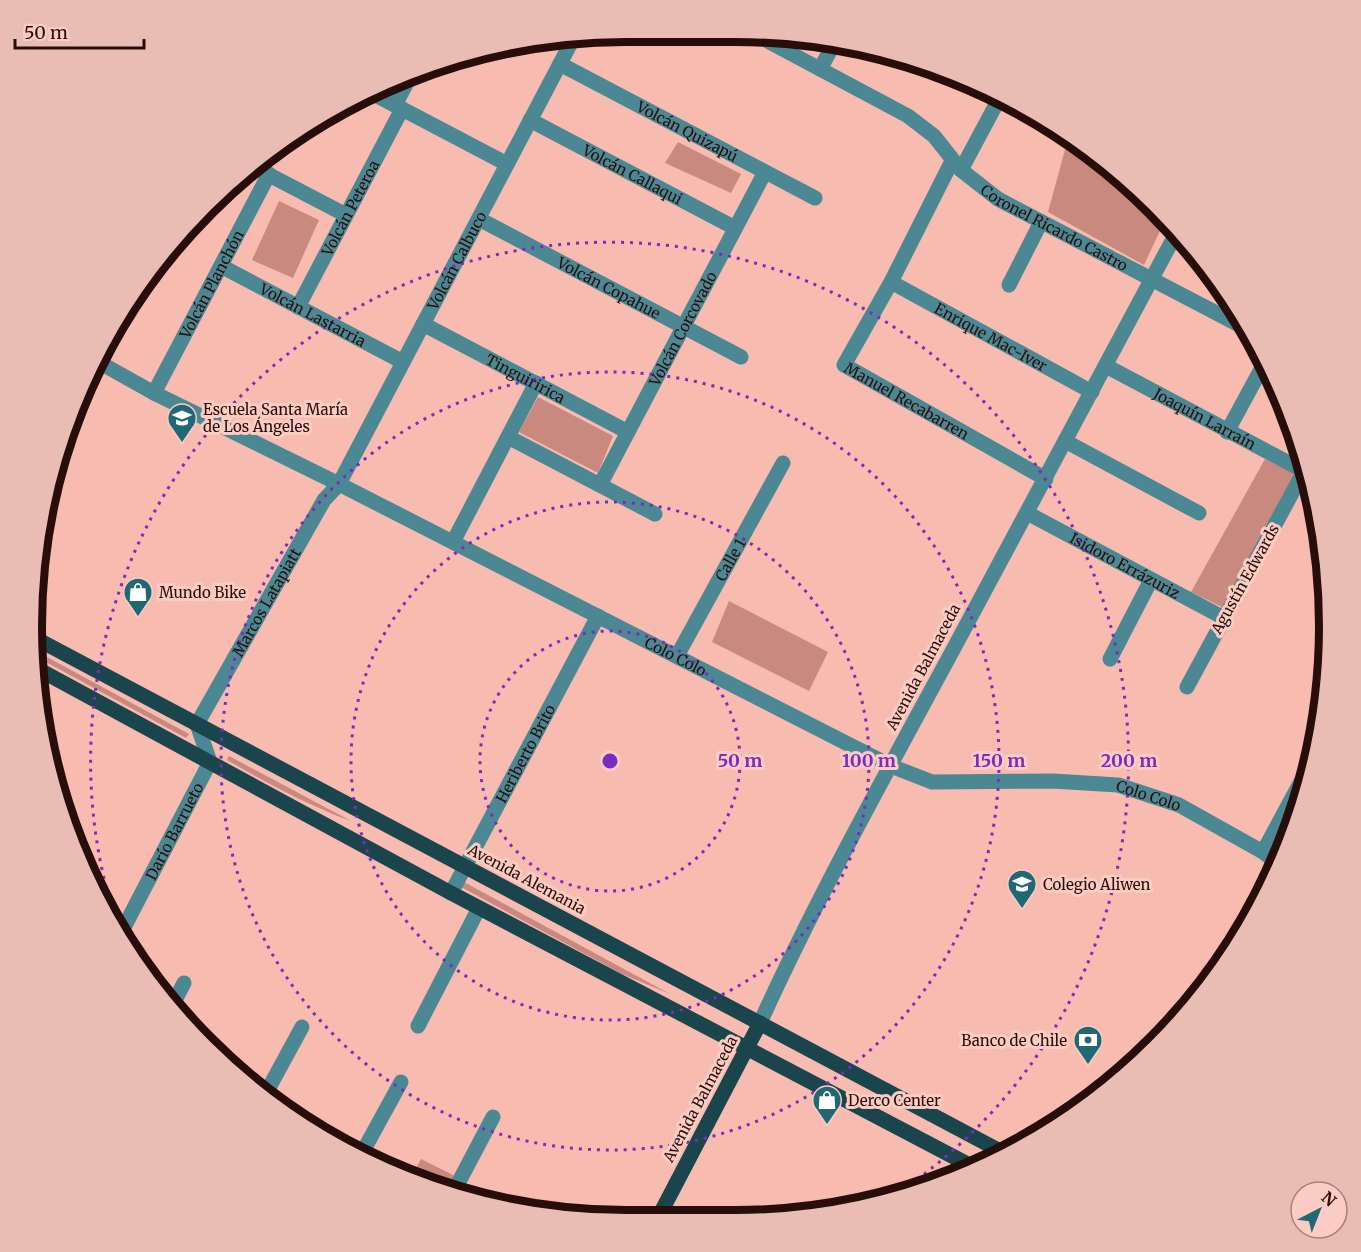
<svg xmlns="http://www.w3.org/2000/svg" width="1361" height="1252" font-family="Merriweather,serif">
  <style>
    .green { fill: #c9897e }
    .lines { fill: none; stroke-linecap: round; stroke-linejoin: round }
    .minor { stroke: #4c8893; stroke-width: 15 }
    .tertiary { stroke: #4c8893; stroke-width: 15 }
    .primary { stroke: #1a454d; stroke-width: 15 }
    .ring { fill: none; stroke: #7b2cbf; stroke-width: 3; stroke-dasharray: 3 6 }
    .labels { text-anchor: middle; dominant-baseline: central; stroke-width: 6; stroke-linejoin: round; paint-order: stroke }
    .street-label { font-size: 15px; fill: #280e0a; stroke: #fbccc3 }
    .poi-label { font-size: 15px; fill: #280e0a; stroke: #fbccc3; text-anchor: start }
    .rim { fill: none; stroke: #280e0a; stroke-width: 8 }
    .centre { fill: #7b2cbf; stroke: #fbccc3; stroke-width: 3 }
    .ring-label { font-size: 18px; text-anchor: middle; font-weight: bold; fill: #7b2cbf; stroke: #fbccc3; stroke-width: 6; stroke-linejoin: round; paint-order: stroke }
  </style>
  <rect width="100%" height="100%" fill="#f8bbb0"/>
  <g class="green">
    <path d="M1069,135L1156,206L1166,218L1144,265L1048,212Z"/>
    <path d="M678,142L741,174L731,193L665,163Z"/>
    <path d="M279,201L319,220L293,278L252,260Z"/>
    <path d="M538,397L613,436L598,473L519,432Z"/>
    <path d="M1265,459L1294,474L1222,607L1191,592Z"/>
    <path d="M729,601L828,652L809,691L712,642Z"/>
    <path d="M34,650L189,734L186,738L35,656Z"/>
    <path d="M229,756L351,821C307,805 267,783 227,760Z"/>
    <path d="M464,882L670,994L622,974L461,887Z"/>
    <path d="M421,1159L455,1176L447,1192L435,1189L411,1178Z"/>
  </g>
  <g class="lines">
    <g class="minor">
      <path id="s1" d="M762,38L908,116L934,136L961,170L998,199L1247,329"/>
      <path id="s2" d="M560,64L815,198"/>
      <path d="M820,69L835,42"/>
      <path d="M368,91L507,164"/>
      <path d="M395,105L410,77"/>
      <path id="s3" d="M530,120L735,228"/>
      <path id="s4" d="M952,161L891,282L844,365L1046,479"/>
      <path d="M252,166L346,215"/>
      <path d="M961,170L1000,97"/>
      <path id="s5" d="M479,219L741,357"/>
      <path id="s6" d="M221,266L403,362"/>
      <path id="s7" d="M891,282L1092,392"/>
      <path d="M1009,285L1041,222"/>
      <path id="s8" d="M298,307L402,109"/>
      <path id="s9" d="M423,324L628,432"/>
      <path id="s10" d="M1106,366L1304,471L1187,687"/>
      <path id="s11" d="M154,393L269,174"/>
      <path d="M1227,432L1265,362"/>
      <path d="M508,437L655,514"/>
      <path d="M1065,441L1199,513"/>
      <path id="s12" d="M600,485L765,172"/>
      <path id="s13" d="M1027,513L1224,618"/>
      <path d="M453,542L536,383"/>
      <path id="s14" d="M677,656L783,463"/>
      <path d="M1110,659L1151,580"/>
      <path d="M1263,852L1312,761"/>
      <path id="s15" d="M451,893L598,616"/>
      <path id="s16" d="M120,935L210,762L197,724"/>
      <path d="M173,1004L184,983"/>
      <path d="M418,1026L479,908"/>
      <path d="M265,1095L302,1027"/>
      <path d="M361,1155L401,1082"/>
      <path d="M453,1193L493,1117"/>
    </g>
    <g class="tertiary">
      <path id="s17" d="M95,360L154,393L339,484L891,766L932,782L1053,781L1118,785L1179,805L1263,852L1279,864"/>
      <path id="s18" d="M197,724L324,500L339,484L574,37"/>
      <path d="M760,1023C818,895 887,772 954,648C1029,509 1102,370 1177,232"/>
    </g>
    <g class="primary">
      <path d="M33,637L1004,1153"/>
      <path d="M36,668L451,893L975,1168"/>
      <path d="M658,1218L760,1023"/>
    </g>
  </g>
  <g class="ring">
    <circle cx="610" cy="761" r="130"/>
    <circle cx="610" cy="761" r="259"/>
    <circle cx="610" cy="761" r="389"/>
    <path d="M122 939A519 519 0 1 1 893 1196"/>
  </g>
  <defs>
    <g id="school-pin" transform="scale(1.5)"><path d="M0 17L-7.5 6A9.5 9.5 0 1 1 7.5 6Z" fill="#1f6874" stroke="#fbccc3"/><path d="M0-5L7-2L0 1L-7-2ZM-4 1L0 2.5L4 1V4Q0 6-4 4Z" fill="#fff"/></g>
    <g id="shop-pin" transform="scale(1.5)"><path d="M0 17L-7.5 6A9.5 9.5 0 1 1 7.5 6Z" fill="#1f6874" stroke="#fbccc3"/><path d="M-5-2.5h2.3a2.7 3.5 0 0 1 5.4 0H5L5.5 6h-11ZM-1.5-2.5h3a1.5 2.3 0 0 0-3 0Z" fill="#fff"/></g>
    <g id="bank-pin" transform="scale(1.5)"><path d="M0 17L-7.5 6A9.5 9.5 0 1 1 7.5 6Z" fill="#1f6874" stroke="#fbccc3"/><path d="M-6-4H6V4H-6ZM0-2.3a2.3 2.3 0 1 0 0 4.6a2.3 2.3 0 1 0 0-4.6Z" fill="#fff"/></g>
  </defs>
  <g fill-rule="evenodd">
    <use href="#school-pin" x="182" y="418"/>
    <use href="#shop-pin" x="138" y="592"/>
    <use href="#school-pin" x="1022" y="884"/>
    <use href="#bank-pin" x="1088" y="1040"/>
    <use href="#shop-pin" x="827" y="1100"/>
  </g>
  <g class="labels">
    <g class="street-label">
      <text stroke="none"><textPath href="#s2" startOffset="144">Volcán Quizapú</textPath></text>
      <text stroke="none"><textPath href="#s3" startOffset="116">Volcán Callaqui</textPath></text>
      <text stroke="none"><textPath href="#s8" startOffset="112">Volcán Peteroa</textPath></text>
      <text stroke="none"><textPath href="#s1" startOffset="352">Coronel Ricardo Castro</textPath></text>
      <text stroke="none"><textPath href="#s18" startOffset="532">Volcán Calbuco</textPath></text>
      <text stroke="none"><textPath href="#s11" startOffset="123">Volcán Planchón</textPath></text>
      <text stroke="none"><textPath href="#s5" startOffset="147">Volcán Copahue</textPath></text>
      <text stroke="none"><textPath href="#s6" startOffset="104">Volcán Lastarria</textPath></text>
      <text stroke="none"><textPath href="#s12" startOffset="177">Volcán Corcovado</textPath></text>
      <text stroke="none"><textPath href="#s7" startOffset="114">Enrique Mac-Iver</textPath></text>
      <text stroke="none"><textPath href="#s9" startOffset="116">Tinguiririca</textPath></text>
      <text stroke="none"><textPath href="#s4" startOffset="303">Manuel Recabarren</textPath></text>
      <text stroke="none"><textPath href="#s10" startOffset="112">Joaquín Larraín</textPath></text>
      <text stroke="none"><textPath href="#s14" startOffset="110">Calle 1</textPath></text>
      <text stroke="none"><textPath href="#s13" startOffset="111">Isidoro Errázuriz</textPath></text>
      <text transform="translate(1245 579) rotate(-61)">Agustín Edwards</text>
      <text stroke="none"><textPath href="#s18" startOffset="140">Marcos Latapiatt</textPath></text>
      <text stroke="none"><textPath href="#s17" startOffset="652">Colo Colo</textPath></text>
      <text transform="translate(923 667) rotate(-62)">Avenida Balmaceda</text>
      <text stroke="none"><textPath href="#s15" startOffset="158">Heriberto Brito</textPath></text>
      <text stroke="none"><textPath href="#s17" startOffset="1156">Colo Colo</textPath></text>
      <text stroke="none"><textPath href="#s16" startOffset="117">Darío Barrueto</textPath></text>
      <text transform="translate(527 879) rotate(28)">Avenida Alemania</text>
      <text transform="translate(700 1099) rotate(-62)">Avenida Balmaceda</text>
    </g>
    <g class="poi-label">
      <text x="203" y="409">Escuela Santa María<tspan x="203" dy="17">de Los Ángeles</tspan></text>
      <text x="159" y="592">Mundo Bike</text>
      <text x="1043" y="884">Colegio Aliwen</text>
      <text x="1067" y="1040" text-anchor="end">Banco de Chile</text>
      <text x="848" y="1100">Derco Center</text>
    </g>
  </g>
  <path d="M0 0H1361V1252H0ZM626 42H735A584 584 0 0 1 1319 626V626A584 584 0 0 1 735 1210H626A584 584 0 0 1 42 626V626A584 584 0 0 1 626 42Z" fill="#eabdb4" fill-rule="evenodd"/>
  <path class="rim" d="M626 42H735A584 584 0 0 1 1319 626V626A584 584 0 0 1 735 1210H626A584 584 0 0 1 42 626V626A584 584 0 0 1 626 42Z"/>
  <circle cx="610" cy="761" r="9" class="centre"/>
  <g class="ring-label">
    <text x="740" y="767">50 m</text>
    <text x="869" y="767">100 m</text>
    <text x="999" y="767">150 m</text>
    <text x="1129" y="767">200 m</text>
  </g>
  <g transform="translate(1319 1210) rotate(42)"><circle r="28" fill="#fbccc3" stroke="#a78079" stroke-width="1.5"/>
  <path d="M0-4.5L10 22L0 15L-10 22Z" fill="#1f6874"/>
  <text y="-9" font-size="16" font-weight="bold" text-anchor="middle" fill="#280e0a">N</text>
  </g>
  <path d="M15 39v9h129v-9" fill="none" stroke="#280e0a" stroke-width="3"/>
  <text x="24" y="39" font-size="18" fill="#280e0a" stroke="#fbccc3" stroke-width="4.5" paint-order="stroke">50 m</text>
</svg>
